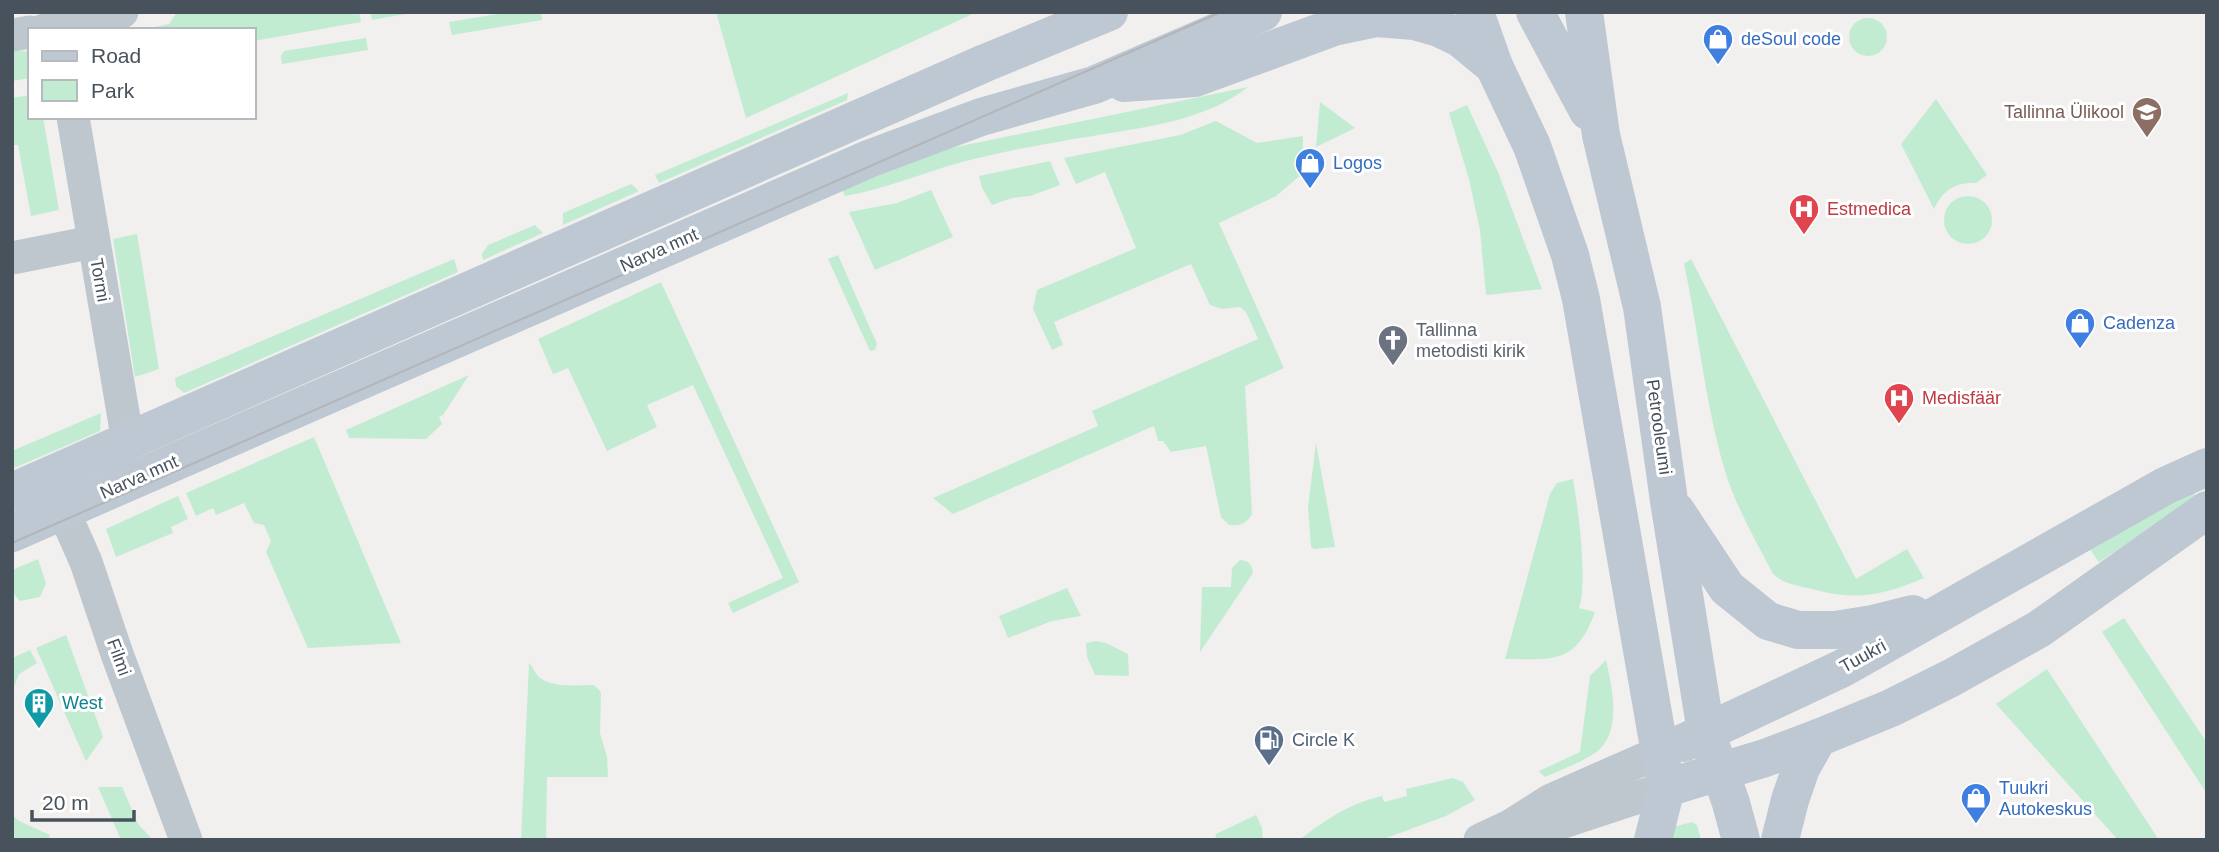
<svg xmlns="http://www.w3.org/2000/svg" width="2219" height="852" font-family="Helvetica,sans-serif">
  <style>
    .green { fill: #c1ecd2 }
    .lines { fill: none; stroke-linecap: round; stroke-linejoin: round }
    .street { stroke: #bec7cd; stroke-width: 33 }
    .secondary { stroke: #bec8d2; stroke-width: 38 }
    .tram { stroke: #b2b5b9; stroke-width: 2 }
    .labels { text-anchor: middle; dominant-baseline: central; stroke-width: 6; stroke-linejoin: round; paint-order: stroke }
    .shop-label { font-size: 18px; fill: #366cbe; stroke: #fff; text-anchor: start }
    .education-label { font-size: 18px; fill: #785e54; stroke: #fff; text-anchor: end }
    .health-label { font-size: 18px; fill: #be3a42; stroke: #fff; text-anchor: start }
    .street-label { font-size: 18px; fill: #48525c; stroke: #fff }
    .worship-label { font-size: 18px; fill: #5b616d; stroke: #fff; text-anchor: start }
    .culture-label { font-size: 18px; fill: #0d838f; stroke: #fff; text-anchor: start }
    .service-label { font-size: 18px; fill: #4e5e75; stroke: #fff; text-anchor: start }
  </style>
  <rect width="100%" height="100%" fill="#f2efef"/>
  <g class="green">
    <path d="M177,12L228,14L359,12L361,22L254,41V30H155V27L169,24Z"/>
    <path d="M370,12H417L372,20Z"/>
    <path d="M509,12H541L542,20L452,35L449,22Z"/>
    <path d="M716,12H977L746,118Z"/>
    <circle cx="1868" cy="37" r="19"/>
    <path d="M366,38L368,50L282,64L281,56L284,51Z"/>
    <path d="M12,49L30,52V78L12,81Z"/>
    <path d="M1248,87C1205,121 1145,127 1093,136C1049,143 1004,151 962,162C922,173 886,189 845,196L842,189L922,154Z"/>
    <path d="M848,93L847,100L659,183L655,175Z"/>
    <path d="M30,95V117H43L59,210L31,216L18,145H12V98Z"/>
    <path d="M1936,99L1987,175L1976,183C1955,182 1943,190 1934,209L1901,144Z"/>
    <path d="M1320,102L1355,128L1316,147Z"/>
    <path d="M1467,105L1498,172L1542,289L1486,295L1480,230L1469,179L1449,113Z"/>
    <path d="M1216,121L1257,143L1303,136L1302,174L1276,196L1219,223L1284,368L1245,386L1252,514C1246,524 1241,526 1229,525L1221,517L1206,446L1171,452L1163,441H1158L1154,426L953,514L933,498L1098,426L1092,411L1258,339L1246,312L1240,307L1222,309L1210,305L1191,264L1054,322L1063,345L1052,350L1033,309L1037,290L1136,248L1105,172L1076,184L1064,158L1180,135Z"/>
    <path d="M1050,161L1060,185L1030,196L1012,198L992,205L982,188L979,176Z"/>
    <path d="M631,184L639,191L563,225V213Z"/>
    <path d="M931,190L953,237L875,270L849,212L897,203Z"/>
    <circle cx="1968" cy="220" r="24"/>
    <path d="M535,225L543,233L483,260L482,254L488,245Z"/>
    <path d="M137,234L159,369L135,377L113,239Z"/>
    <path d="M838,255L877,344L875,350L870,351L828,259Z"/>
    <path d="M454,259L458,272L184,393L176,386L175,378Z"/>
    <path d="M1691,259L1856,579L1907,549L1924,578C1879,597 1854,601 1808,588C1794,585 1783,583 1773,574C1756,541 1736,507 1725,471C1705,404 1699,333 1684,264Z"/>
    <path d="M661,282L799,582L733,613L728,603L783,578L693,385L647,405L657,427L607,451L568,368L553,374L538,339Z"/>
    <path d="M469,375L443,415L439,417L442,424L426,439L349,438L346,430Z"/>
    <path d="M101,413L100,431L12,469V451Z"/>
    <path d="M314,437L401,643L308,648L266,552L271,541L264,525L254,523L244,503L216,515L213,508L196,516L186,493Z"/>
    <path d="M1316,443L1335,547L1314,549L1311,547L1308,507Z"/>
    <path d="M1573,479C1578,506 1588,584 1579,608L1595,612C1576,665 1553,659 1505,659L1550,494L1557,483Z"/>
    <path d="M2192,490L2197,498L2099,562L2089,548Z"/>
    <path d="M178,496L188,519L171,527L173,533L116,557L106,529Z"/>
    <path d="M38,559L46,583L40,597L20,601L12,592V570Z"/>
    <path d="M1240,560C1249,561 1252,564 1253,573L1200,652L1202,587H1231L1232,568Z"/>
    <path d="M1067,588L1081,616L1052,621L1008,638L999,616Z"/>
    <path d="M2124,618L2207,743V794L2102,632Z"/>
    <path d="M66,635L103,737L86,761L36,648Z"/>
    <path d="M1096,641L1106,643L1128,654L1129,676L1095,675L1087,657L1086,643Z"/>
    <path d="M30,650L37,663L19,674L12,692V658Z"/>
    <path d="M1606,660C1612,687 1623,733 1595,753C1580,763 1561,770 1545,777L1539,771L1580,752L1590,676Z"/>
    <path d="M529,663C533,667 536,675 540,678C554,688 578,685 594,685L601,692L600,733L607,757L608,777H547L546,840H521Z"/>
    <path d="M2047,669L2159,840H2118L1996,704Z"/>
    <path d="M1453,778L1463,782L1475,800L1446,816L1381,840H1299C1327,819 1348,804 1382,796L1384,802L1407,796L1406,789Z"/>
    <path d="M98,787H122L138,824L153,840H121Z"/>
    <path d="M12,815L19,821L50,835L48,840H12Z"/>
    <path d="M1256,815L1262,828L1263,840H1215L1216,834Z"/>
    <path d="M1692,822L1697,825L1701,840H1665L1673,827Z"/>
  </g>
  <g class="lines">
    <g class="street">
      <path d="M44,30L122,12"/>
      <path d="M12,35L30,32"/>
      <path d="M73,117L128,442L111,460"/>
      <path d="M12,258L93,242"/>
      <path d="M56,487L67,519L86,562L117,654L186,840"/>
      <path d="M1512,826L1557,824L1666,788"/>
      <path d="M1480,840L1510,826L1551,800L1660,752"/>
    </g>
    <g class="secondary">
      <path d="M1475,12L1494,66L1532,146L1570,255L1581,299L1666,788L1653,840"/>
      <path d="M1535,12L1588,111"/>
      <path d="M1584,12L1601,135L1642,307L1669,501L1706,732L1731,803L1741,840"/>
      <path d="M1124,83L1195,78L1334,27L1377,18L1414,21L1439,28L1460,38L1494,66"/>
      <path d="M12,492L985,63L1109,12"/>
      <path d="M1676,511L1727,588L1768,621L1798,630H1835L1873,624L1913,614"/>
      <path d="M12,533L871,158L981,117L1094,85L1263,12"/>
      <path d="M1683,743L1843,668L2165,486L2207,467"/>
      <path d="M1666,788L1765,758L1818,738L1891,708L1951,678L2039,629L2207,510"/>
      <path d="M1780,840L1790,800L1801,768L1818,738"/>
    </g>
    <path class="tram" d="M12,543L1221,12"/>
  </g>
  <defs>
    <g id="shop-pin" transform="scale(1.575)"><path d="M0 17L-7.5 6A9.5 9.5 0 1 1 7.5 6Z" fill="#3f7fe0" stroke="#fff"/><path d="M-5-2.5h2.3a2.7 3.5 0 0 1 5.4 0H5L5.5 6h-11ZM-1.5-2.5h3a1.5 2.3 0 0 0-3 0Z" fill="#fff"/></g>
    <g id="university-pin" transform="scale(1.575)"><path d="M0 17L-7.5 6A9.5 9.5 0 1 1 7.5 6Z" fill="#8d6e63" stroke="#fff"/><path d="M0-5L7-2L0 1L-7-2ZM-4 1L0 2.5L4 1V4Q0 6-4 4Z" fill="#fff"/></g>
    <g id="hospital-pin" transform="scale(1.575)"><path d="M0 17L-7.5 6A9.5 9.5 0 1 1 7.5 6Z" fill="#e0444e" stroke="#fff"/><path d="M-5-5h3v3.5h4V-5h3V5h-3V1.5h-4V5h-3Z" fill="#fff"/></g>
    <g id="church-pin" transform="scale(1.575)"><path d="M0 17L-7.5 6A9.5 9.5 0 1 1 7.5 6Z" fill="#6b7280" stroke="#fff"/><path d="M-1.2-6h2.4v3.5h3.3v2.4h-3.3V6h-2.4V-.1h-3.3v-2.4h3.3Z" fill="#fff"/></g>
    <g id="building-pin" transform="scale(1.575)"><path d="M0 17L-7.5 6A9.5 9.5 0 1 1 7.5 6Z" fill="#0f9aa8" stroke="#fff"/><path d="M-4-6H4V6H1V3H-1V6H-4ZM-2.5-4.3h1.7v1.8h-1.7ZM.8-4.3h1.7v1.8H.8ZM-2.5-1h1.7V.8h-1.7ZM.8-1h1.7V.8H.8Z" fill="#fff"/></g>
    <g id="fuel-pin" transform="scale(1.575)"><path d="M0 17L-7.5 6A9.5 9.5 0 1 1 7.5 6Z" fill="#5c6f8a" stroke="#fff"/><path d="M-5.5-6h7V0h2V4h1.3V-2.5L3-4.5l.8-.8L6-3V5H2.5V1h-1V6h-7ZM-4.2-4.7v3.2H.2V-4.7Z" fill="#fff"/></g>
  </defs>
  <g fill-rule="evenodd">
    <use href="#shop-pin" x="1718" y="39"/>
    <use href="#university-pin" x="2147" y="112"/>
    <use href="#shop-pin" x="1310" y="163"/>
    <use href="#hospital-pin" x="1804" y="209"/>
    <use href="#shop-pin" x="2080" y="323"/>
    <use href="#church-pin" x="1393" y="340"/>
    <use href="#hospital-pin" x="1899" y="398"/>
    <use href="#building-pin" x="39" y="703"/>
    <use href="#fuel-pin" x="1269" y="740"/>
    <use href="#shop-pin" x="1976" y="798"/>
  </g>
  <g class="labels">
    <g class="shop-label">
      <text x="1741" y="39">deSoul code</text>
      <text x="1333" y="163">Logos</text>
      <text x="2103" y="323">Cadenza</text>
      <text x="1999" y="788">Tuukri<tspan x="1999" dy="21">Autokeskus</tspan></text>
    </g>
    <g class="education-label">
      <text x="2124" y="112">Tallinna Ülikool</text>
    </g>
    <g class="health-label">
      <text x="1827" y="209">Estmedica</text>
      <text x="1922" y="398">Medisfäär</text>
    </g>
    <g class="street-label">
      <text transform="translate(659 250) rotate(-24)">Narva mnt</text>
      <text transform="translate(100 280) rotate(80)">Tormi</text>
      <text transform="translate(1659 427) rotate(82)">Petrooleumi</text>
      <text transform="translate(139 477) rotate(-24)">Narva mnt</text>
      <text transform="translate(1863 656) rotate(-29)">Tuukri</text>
      <text transform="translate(119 657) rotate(70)">Filmi</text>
    </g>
    <g class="worship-label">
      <text x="1416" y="330">Tallinna<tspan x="1416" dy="21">metodisti kirik</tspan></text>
    </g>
    <g class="culture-label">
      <text x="62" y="703">West</text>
    </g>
    <g class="service-label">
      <text x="1292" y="740">Circle K</text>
    </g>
  </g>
  <rect width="2219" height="852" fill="none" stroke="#48525c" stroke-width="28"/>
  <rect x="28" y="28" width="228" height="91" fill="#ffffff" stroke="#b6babe" stroke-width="2"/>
  <rect x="42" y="51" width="35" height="10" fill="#bec8d2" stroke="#b6babe" stroke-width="2"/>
  <text x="91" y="63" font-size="21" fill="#48525c">Road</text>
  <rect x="42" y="80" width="35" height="21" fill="#c1ecd2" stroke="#b6babe" stroke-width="2"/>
  <text x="91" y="98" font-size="21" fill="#48525c">Park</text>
  <path d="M32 810v10h102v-10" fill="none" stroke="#48525c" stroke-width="3.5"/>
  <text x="42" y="810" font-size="21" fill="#48525c" stroke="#ffffff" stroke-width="5" paint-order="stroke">20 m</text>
</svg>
